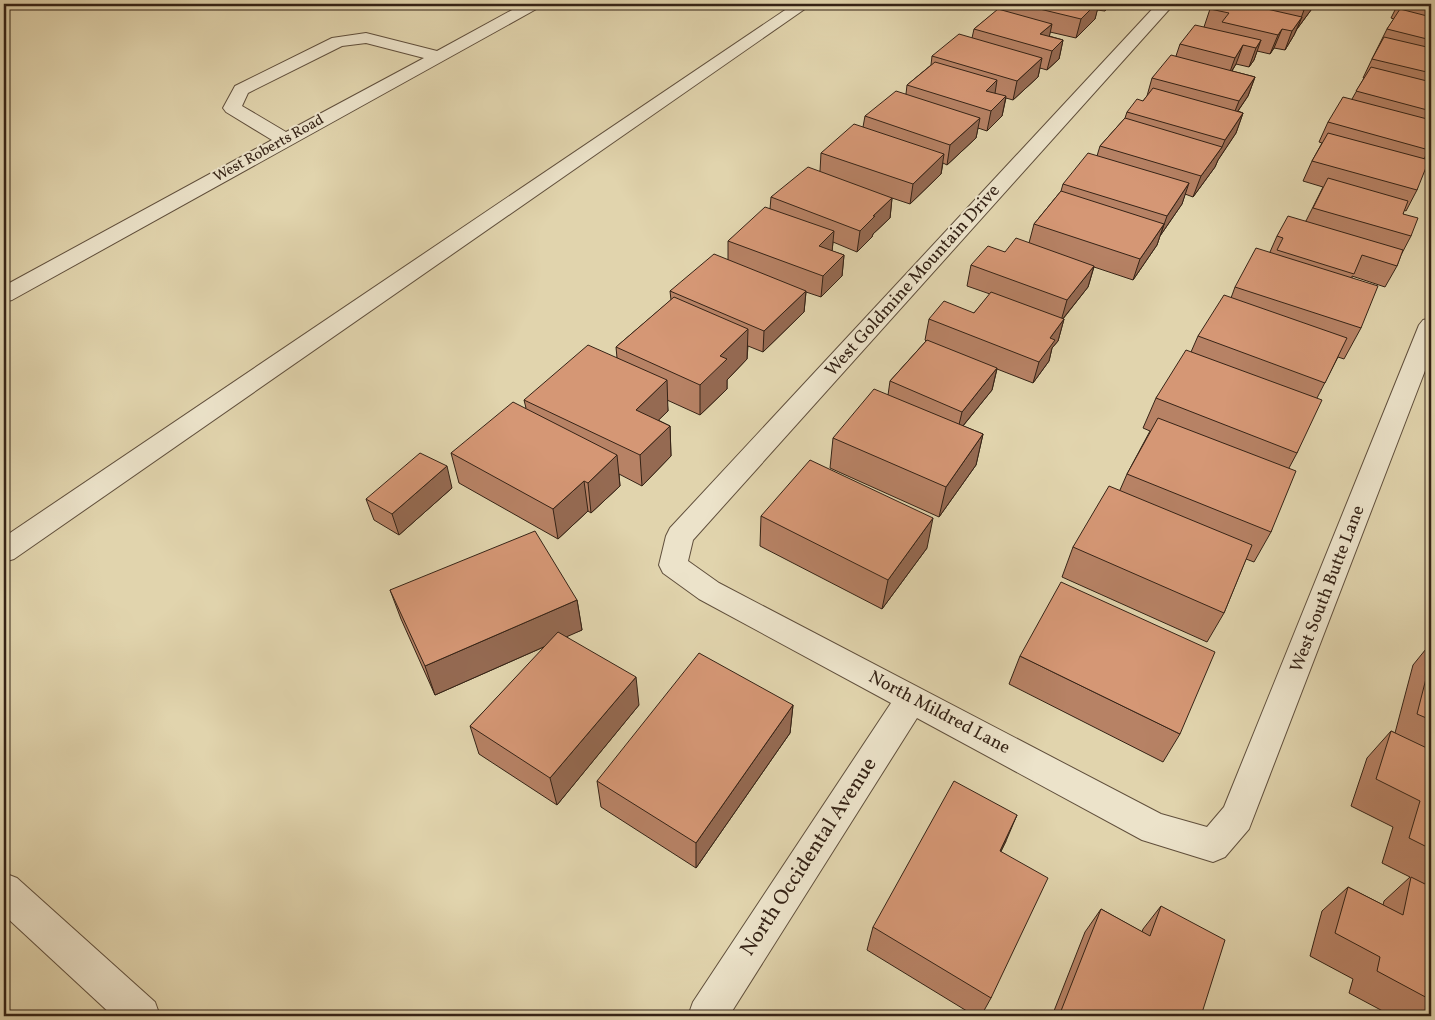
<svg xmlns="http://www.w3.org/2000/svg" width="1435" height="1020" font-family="Vollkorn,serif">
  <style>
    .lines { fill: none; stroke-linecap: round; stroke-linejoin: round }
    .minor-casing { stroke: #604f3c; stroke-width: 2 }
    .minor { fill: #ece3ca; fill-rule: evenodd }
    .wall { fill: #b78265; stroke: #352316 }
    .shaded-wall { fill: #956a52; stroke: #352316 }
    .building { fill: #d59775; stroke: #352316 }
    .labels { text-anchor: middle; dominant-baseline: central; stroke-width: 4; stroke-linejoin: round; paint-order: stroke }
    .far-street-label { font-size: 15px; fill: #352316; stroke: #ece3ca }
    .street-label { font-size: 18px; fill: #352316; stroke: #ece3ca }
    .near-street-label { font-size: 21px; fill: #352316; stroke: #ece3ca }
  </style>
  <rect width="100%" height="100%" fill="#e1d4ad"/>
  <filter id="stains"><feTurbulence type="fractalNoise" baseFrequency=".004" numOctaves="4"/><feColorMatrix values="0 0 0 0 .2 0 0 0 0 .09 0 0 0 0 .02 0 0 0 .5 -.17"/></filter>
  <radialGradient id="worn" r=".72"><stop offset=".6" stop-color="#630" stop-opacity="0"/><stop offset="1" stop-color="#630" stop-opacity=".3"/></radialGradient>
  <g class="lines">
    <g class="minor-casing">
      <g id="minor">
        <path d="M523,4H542L540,7L12,300L4,302V286L272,140L226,112L223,108L235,86L332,38L366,33L437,51ZM366,43L424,58L286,132L242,106L248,93L342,46Z"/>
        <path d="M794,4H812L14,559L4,562V537Z"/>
        <path d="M1157,4H1174L693,540L688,561L719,583L1161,814L1207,827L1224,807L1419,325L1423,320L1431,318V355L1249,829L1225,857L1213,862L1142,840L917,718L729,1016H688L693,1002L891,703L699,599L663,573L659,565L666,536L670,528Z"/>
        <path d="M4,873L17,878L155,1002L160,1016H113L4,915Z"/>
      </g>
    </g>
    <use href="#minor" class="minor"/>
  </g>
  <g class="wall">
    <path d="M1000,4H1112L1105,11L1097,10L1095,19L1076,38L1050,32L1049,36L1063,40L1059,59L1047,70L1040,68L1038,77L1013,100L1006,98L1002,116L987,131L978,128L976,138L947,165L943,163L941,174L910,204L892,198L890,218L873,234L872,237L857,252L833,242L832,251L844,255L842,276L821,297L806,292L804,312L763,352L748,346L747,359L727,380V389L700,415L667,400L668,411L658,420L670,426L671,456L642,486L619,474L620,486L591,513L588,511L558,539L459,483L451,453L526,408L524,400L617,358L616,347L671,300L670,291L728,260V241L770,209L771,197L820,171L821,153L863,127L865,116L906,94L907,85L931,65L932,56L972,38L974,29L999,9Z"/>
    <path d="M1213,4H1313L1311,10L1297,29L1294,35L1285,50L1274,48L1270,54L1257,51L1254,60L1249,67L1236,64L1232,71L1255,77L1248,96L1238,111L1243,113L1236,133L1218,160L1215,167L1193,197L1185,194L1182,204L1160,236L1157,245L1133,280L1094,267L1088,287L1063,319H1064L1058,341L1052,348L1049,361L1033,383L997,369L992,390L963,426L983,434L976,465L939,517L830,468L833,438L888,395L890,381L926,341L925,340L929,319L974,313L990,294L967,286L971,265L1029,243L1034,224L1061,191L1063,184L1097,156L1100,146L1125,118L1127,112L1143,101L1147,96L1152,78L1176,56L1180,44L1204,27L1210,9Z"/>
    <path d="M1398,4H1431V146L1424,159L1417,190L1406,211L1404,210L1403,214L1411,236L1401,255L1397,266L1385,287L1352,276V278L1361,328L1344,359L1338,357L1317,398L1297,453L1289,468L1271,532L1254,562L1246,559L1224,613L1207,642L1062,577L1073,547L1120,490L1127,474L1150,431L1143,428L1156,398L1191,352L1198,336L1231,298L1235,287L1270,252L1277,236L1306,221L1323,187L1303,181L1312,161L1322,143L1319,142L1328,122L1352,99L1364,78H1363L1372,59L1387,29L1394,19L1391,18Z"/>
    <path d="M452,488L399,535L374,520L366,499Z"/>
    <path d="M761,516L927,548L882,609L760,546Z"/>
    <path d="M390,590L577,600L582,630L566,636L639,705L557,805L479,754L470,726L546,646L435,695L401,619Z"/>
    <path d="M1431,642V1016H1392L1349,993L1353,979L1310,956L1322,911L1348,887L1383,905L1384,901L1410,877L1382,863L1393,827L1351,806L1367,758L1391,731L1395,733L1413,665L1430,644Z"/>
    <path d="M1020,656L1180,734L1163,762L1009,684Z"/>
    <path d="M793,705L790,733L696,868L601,807L597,781Z"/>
    <path d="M1006,841L1001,851L991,998L981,1016H975L867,950L873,927Z"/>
    <path d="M1161,906L1201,1016H1052L1085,932L1101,909L1142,932L1143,929Z"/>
  </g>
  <g class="shaded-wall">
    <path d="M1096,4H1099L1095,19L1076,38L1081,19Z"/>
    <path d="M1107,4H1112L1105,11Z"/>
    <path d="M1309,4H1313L1311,10L1297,29L1304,10Z"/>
    <path d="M1302,17L1294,35L1285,50L1292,31Z"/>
    <path d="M1052,24L1048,43L1040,34Z"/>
    <path d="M1282,29L1274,48L1270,54L1278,35Z"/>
    <path d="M1063,40L1059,59L1047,70L1052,51Z"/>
    <path d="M1261,40L1254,60L1249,67L1256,48Z"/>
    <path d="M1243,45L1236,64L1228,77L1235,58Z"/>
    <path d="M1042,58L1038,77L1013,100L1017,81Z"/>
    <path d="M1255,77L1248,96L1231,121L1239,101Z"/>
    <path d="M997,80L994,100L986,91Z"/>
    <path d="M1006,96L1002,116L987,131L991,111Z"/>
    <path d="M1243,113L1236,133L1218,160L1215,167L1193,197L1201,176L1222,147L1225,140Z"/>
    <path d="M980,118L976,138L947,165L950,145Z"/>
    <path d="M944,154L941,174L910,204L913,184Z"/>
    <path d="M1189,183L1182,204L1160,236L1167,216Z"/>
    <path d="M892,198L890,218L873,234L872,237L857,252L860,231L873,216Z"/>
    <path d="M1164,224L1157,245L1133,280L1140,259Z"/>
    <path d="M834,231L832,252L819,246Z"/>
    <path d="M844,255L842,276L821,297L823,276Z"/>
    <path d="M1094,266L1088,287L1061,321L1067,300Z"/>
    <path d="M806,291L804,312L763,352L764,331Z"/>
    <path d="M1064,319L1058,341L1052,348L1049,361L1033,383L1039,362L1050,338Z"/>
    <path d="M748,329L747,359L727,380V389L700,415V385L720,356Z"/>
    <path d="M997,368L992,390L957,433L962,412Z"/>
    <path d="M667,380L668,411L638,440L636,410Z"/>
    <path d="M670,426L671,456L642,486L640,455Z"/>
    <path d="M983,434L976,465L939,517L946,487Z"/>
    <path d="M617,455L620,486L591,513L588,483Z"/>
    <path d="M447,466L452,488L399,535L392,514Z"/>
    <path d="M584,481L588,511L558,539L553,509Z"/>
    <path d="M933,518L927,548L882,609L888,580Z"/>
    <path d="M577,600L582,630L435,695L425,666Z"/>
    <path d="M636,677L639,705L557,805L550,778Z"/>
    <path d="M793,705L790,733L696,868V843Z"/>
    <path d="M1017,815L1006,841L989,876L1000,851Z"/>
  </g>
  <g class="building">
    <path d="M1019,4H1096L1081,19Z"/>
    <path d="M1213,4H1245L1302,17L1292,31L1282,29L1278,35L1222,22L1229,13L1210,9Z"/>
    <path d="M1278,4H1309L1304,10Z"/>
    <path d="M1419,4H1431V7Z"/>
    <path d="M998,9L1052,24L1040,34L1063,40L1052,51L974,29Z"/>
    <path d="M1400,9L1431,17V40L1387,29Z"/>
    <path d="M1195,25L1261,40L1256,48L1243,45L1235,58L1180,44Z"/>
    <path d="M959,34L1042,58L1017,81L932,56Z"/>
    <path d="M1384,37L1431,48V73L1372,59Z"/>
    <path d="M1171,55L1255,77L1239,101L1152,78Z"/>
    <path d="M935,62L997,80L986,91L1006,96L991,111L907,85Z"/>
    <path d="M1371,67L1431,82V111L1356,91Z"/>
    <path d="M1153,88L1243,113L1225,140L1127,112L1137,99L1143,101Z"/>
    <path d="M896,91L980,118L950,145L865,116Z"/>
    <path d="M1343,97L1431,120V146L1429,150L1328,122Z"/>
    <path d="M1125,118L1222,147L1201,176L1100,146Z"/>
    <path d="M854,124L944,154L913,184L821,153Z"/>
    <path d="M1328,133L1429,160L1417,190L1312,161Z"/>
    <path d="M1088,153L1189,183L1167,216L1063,184Z"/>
    <path d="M808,167L892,198L873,216H875L860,231L771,197Z"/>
    <path d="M1328,178L1408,201L1403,214L1418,218L1411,236L1313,208Z"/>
    <path d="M1061,191L1164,224L1140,259L1034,224Z"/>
    <path d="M765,207L834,231L819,246L844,255L823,276L728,241Z"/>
    <path d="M1288,216L1403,250L1397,266L1362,255L1354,274L1277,250L1283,238L1277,236Z"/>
    <path d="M1016,238L1094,266L1067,300L971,265L988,246L1005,252Z"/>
    <path d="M1256,248L1378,286L1361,328L1235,287Z"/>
    <path d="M714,254L806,291L764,331L670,291Z"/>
    <path d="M991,292L1064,319L1050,338L1055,340L1039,362L929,319L944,301L974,313Z"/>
    <path d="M1224,295L1347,338L1325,383L1198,336Z"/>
    <path d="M674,297L748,329L720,356L727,359L700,385L616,347Z"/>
    <path d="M927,340L997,368L962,412L890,381Z"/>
    <path d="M588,345L667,380L636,410L670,426L640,455L524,400Z"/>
    <path d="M1186,350L1322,400L1297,453L1156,398Z"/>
    <path d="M874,389L983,434L946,487L833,438Z"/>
    <path d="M513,402L617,455L588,483L584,481L553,509L451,453Z"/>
    <path d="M1158,418L1296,471L1271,532L1127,474Z"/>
    <path d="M420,453L447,466L392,514L366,499Z"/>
    <path d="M810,460L933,518L888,580L761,516Z"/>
    <path d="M1109,486L1252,545L1224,613L1073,547Z"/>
    <path d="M535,531L577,600L425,666L390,590Z"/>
    <path d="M1061,582L1215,652L1180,734L1020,656Z"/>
    <path d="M558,632L636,677L550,778L470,726Z"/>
    <path d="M699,653L793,705L696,843L597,781Z"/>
    <path d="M1431,659V720L1417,714Z"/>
    <path d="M1391,731L1431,750V849L1409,838L1420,801L1376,779Z"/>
    <path d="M954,781L1017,815L1000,851L1048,878L991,998L873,927Z"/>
    <path d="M1411,877L1431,887V1000L1377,971L1380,957L1335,933L1348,887L1403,915Z"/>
    <path d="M1161,906L1225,940L1201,1016H1059L1101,909L1150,936Z"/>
  </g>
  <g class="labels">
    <g class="far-street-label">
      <text transform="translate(269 149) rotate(-29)">West Roberts Road</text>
    </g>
    <g class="street-label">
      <text transform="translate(913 281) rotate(-48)">West Goldmine Mountain Drive</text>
      <text transform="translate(1328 589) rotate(-69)">West South Butte Lane</text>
      <text transform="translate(939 713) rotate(28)">North Mildred Lane</text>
    </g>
    <g class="near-street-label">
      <text transform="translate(809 857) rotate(-57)">North Occidental Avenue</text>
    </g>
  </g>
  <rect width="1435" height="1020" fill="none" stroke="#e1d4ad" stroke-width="20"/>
  <rect x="5" y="5" width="1425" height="1010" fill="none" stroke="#352316" stroke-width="2.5"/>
  <rect x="10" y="10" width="1415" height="1000" fill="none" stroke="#352316"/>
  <rect width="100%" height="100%" filter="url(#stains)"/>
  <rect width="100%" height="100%" fill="url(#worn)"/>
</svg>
